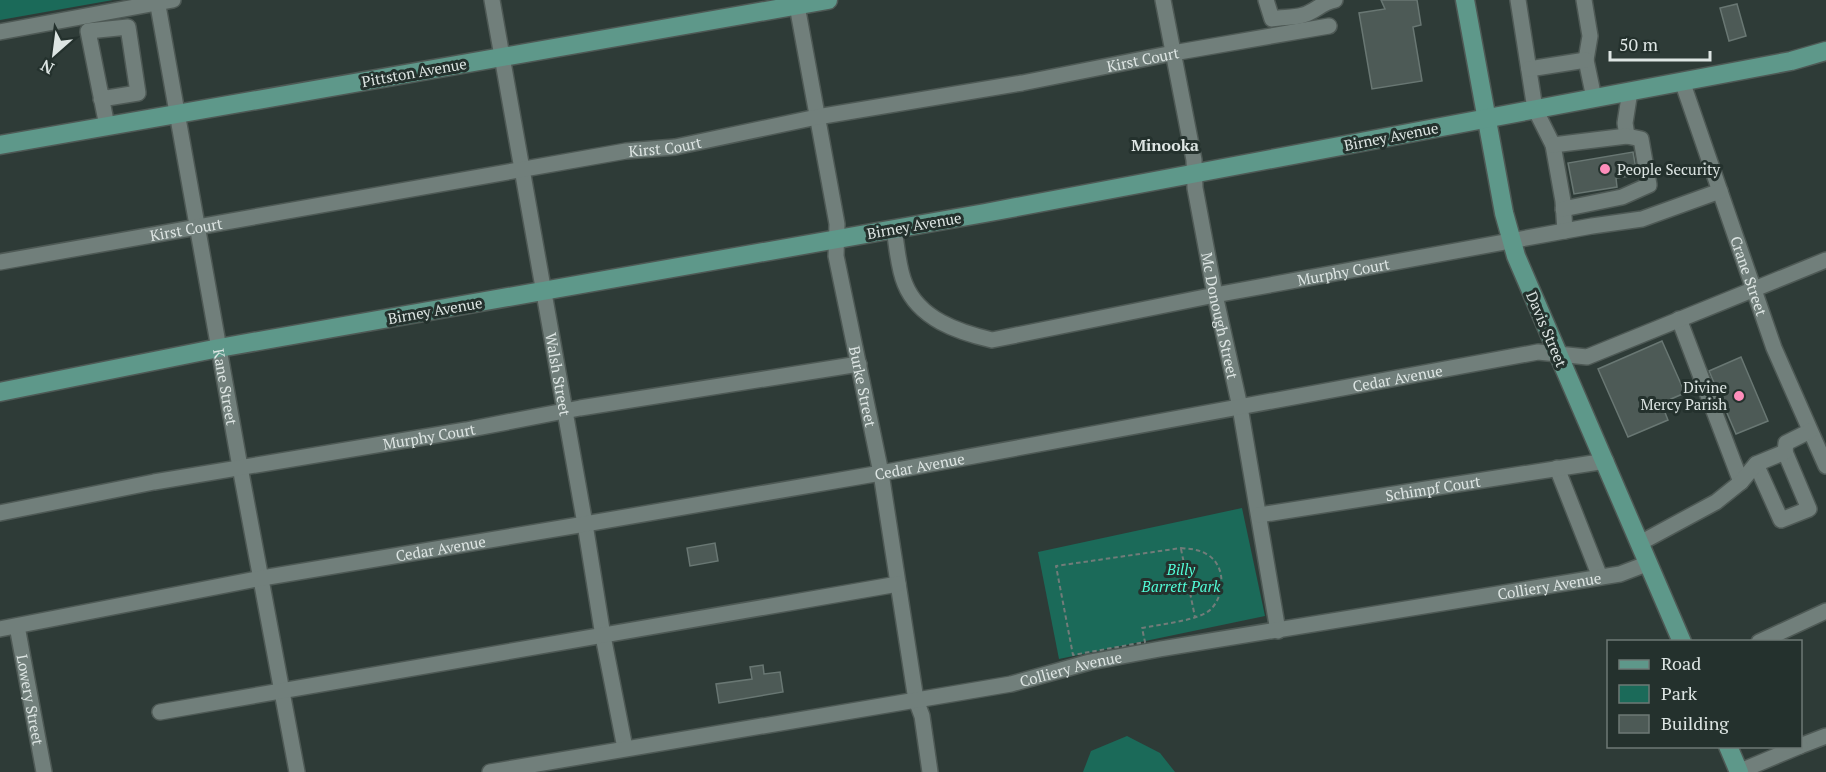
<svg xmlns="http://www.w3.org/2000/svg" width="1826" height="772" font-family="'PT Serif',serif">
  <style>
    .green { fill: #1b6a59 }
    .building { fill: #4d5a56; stroke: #697773; stroke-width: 1.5 }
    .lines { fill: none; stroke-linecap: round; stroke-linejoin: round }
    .minor-casing { stroke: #4e5955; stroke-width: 18 }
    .major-casing { stroke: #4e5955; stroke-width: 21 }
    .path { stroke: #717c79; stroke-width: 2; stroke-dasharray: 4.5 3; stroke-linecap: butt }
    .minor { stroke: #717f7b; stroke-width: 15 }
    .major { stroke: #5e988a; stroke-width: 18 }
    .poi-dot { fill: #fe8ebb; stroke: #24312d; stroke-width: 2 }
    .labels { text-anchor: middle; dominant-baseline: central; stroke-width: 6; stroke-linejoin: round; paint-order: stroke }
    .street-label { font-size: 15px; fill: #dde5e3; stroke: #24312d }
    .poi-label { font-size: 15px; fill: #dde5e3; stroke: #24312d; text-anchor: start }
    .park-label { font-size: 15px; font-style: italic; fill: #51fcd7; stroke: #24312d }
    .neighbourhood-label { font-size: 16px; font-weight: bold; fill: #dde5e3; stroke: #24312d }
  </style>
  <rect width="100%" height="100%" fill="#2e3b37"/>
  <g class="green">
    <path d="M0,0H113L0,20Z"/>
    <path d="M1242,508L1265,616L1059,659L1038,552Z"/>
    <path d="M1127,736L1160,753L1175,772H1083L1091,751Z"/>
  </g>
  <g class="building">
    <path d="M1381,0H1417L1421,25L1413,27L1422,81L1372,89L1359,13L1385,9Z"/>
    <path d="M1737,4L1746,36L1729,41L1720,8Z"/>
    <path d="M1633,152L1637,175L1616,178L1617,187L1574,194L1568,163Z"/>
    <path d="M1662,341L1685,393L1671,399L1674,405L1664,410L1668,420L1628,437L1598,369Z"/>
    <path d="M1741,357L1768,421L1736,434L1709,371Z"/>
    <path d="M715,543L718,561L690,566L687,548Z"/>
    <path d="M763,665L764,674L780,672L783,692L719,703L716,684L752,679L750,667Z"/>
  </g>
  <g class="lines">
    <g class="minor-casing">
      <g id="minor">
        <path id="s1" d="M157,0L240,467L297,772"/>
        <path id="s2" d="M492,0L585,524L603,636L625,748"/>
        <path id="s3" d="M796,0L837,224L836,256L881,473L916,700L922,716L930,772"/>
        <path id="s4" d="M1163,0L1194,160L1195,188L1215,295L1240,407L1278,631"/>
        <path d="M1266,0L1272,19C1282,17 1293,18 1303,15C1315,12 1322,2 1335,0"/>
        <path d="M1518,0L1535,109L1553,145L1563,201L1565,231"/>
        <path d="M1584,0L1590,36L1586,60L1594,98"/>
        <path d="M0,32L173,0"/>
        <path d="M1529,69L1586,60"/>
        <path id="s5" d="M1682,81L1774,348L1826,466"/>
        <path d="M101,99L138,93L128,27L88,31L107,126"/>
        <path d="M1627,136L1625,123L1630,91"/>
        <path d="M1553,145L1627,136L1641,139L1649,185L1622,197L1563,209"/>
        <path id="s6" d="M894,229C897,246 898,268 905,284C919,319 958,332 992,340L1215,295L1592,226L1642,219L1720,191"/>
        <path id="s7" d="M0,262L626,151L675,147L817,117L1022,83L1173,53L1329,26"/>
        <path d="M1679,319L1741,482"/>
        <path d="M1756,464L1781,520L1809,509L1785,452"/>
        <path d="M1557,468L1600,577"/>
        <path id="s8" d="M0,513L154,482L466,430L580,408L859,364"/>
        <path id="s9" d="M1259,515L1606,461"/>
        <path d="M1640,543L1716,502L1741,482L1756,464L1785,452L1786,443L1810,431"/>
        <path id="s10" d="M17,626L44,772"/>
        <path id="s11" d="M0,629L262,578L585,524L881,473L1538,352L1587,357L1826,260"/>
        <path d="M1759,642L1826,611"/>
        <path d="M160,712L898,584"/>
        <path d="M1800,746L1826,736"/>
        <path id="s12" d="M490,772L1011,684L1090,662L1160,649L1620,574L1649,563"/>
        <path d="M1738,772L1800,746"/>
      </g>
    </g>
    <g class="major-casing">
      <g id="major">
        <path d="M1465,0L1504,213L1516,256L1682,642"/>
        <path d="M0,145L828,0"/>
        <path d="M0,392L219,348L985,213L1791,61L1826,51"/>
        <path d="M1728,746L1739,772"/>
      </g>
    </g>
    <g class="path">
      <path d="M1181,548C1190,549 1199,549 1208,555C1226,566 1225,595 1211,609C1199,621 1160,624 1142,628L1145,642L1073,655L1056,566Z"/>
      <path d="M1181,549L1195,617"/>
    </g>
    <use href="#minor" class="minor"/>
    <use href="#major" class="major"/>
  </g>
  <g class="poi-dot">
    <circle cx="1605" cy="169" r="6"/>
    <circle cx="1739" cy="396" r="6"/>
  </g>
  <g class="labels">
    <g class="street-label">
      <text stroke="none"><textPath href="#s7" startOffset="1161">Kirst Court</textPath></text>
      <text transform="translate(414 72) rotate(-10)">Pittston Avenue</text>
      <text transform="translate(1391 136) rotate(-11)">Birney Avenue</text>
      <text stroke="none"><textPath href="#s7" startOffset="675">Kirst Court</textPath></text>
      <text transform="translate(914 225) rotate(-10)">Birney Avenue</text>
      <text stroke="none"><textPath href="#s7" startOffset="189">Kirst Court</textPath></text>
      <text stroke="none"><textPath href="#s6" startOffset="522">Murphy Court</textPath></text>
      <text stroke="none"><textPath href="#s5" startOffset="206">Crane Street</textPath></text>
      <text transform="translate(435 310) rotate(-10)">Birney Avenue</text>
      <text stroke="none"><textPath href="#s4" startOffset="321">Mc Donough Street</textPath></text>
      <text transform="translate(1547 329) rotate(67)">Davis Street</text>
      <text stroke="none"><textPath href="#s2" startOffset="380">Walsh Street</textPath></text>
      <text stroke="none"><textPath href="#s11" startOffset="1420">Cedar Avenue</textPath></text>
      <text stroke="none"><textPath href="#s1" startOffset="393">Kane Street</textPath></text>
      <text stroke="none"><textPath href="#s3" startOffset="393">Burke Street</textPath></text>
      <text stroke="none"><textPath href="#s8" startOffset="436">Murphy Court</textPath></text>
      <text stroke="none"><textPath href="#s11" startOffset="934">Cedar Avenue</textPath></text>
      <text stroke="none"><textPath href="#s9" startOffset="176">Schimpf Court</textPath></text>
      <text stroke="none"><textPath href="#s11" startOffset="448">Cedar Avenue</textPath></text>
      <text stroke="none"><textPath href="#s12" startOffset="1076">Colliery Avenue</textPath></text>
      <text stroke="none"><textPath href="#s12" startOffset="590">Colliery Avenue</textPath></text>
      <text stroke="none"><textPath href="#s10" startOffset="75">Lowery Street</textPath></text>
    </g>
    <g class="poi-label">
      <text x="1617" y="169">People Security</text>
      <text x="1727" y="387" text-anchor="end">Divine<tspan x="1727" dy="17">Mercy Parish</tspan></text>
    </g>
    <g class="park-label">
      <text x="1181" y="569">Billy<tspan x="1181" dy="17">Barrett Park</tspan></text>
    </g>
    <g class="neighbourhood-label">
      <text x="1165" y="145">Minooka</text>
    </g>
  </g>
  <rect x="1607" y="640" width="195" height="108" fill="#24312d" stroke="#6e7976" stroke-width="1.5"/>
  <rect x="1619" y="660" width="30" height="9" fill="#5e988a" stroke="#6e7976" stroke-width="1.5"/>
  <text x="1661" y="670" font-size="18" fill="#dde5e3">Road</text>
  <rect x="1619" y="685" width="30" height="18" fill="#1b6a59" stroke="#6e7976" stroke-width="1.5"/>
  <text x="1661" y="700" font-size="18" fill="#dde5e3">Park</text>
  <rect x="1619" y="715" width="30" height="18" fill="#4d5a56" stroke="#6e7976" stroke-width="1.5"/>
  <text x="1661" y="730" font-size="18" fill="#dde5e3">Building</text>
  <g transform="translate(54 54) rotate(208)" stroke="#24312d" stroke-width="4.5" paint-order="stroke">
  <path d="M0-4.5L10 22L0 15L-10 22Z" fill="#dde5e3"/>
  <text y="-9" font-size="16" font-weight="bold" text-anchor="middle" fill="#dde5e3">N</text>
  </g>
  <path d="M1610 51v9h100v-9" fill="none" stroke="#dde5e3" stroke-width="3"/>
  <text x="1619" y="51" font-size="18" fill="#dde5e3" stroke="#24312d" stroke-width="4.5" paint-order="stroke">50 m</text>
</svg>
